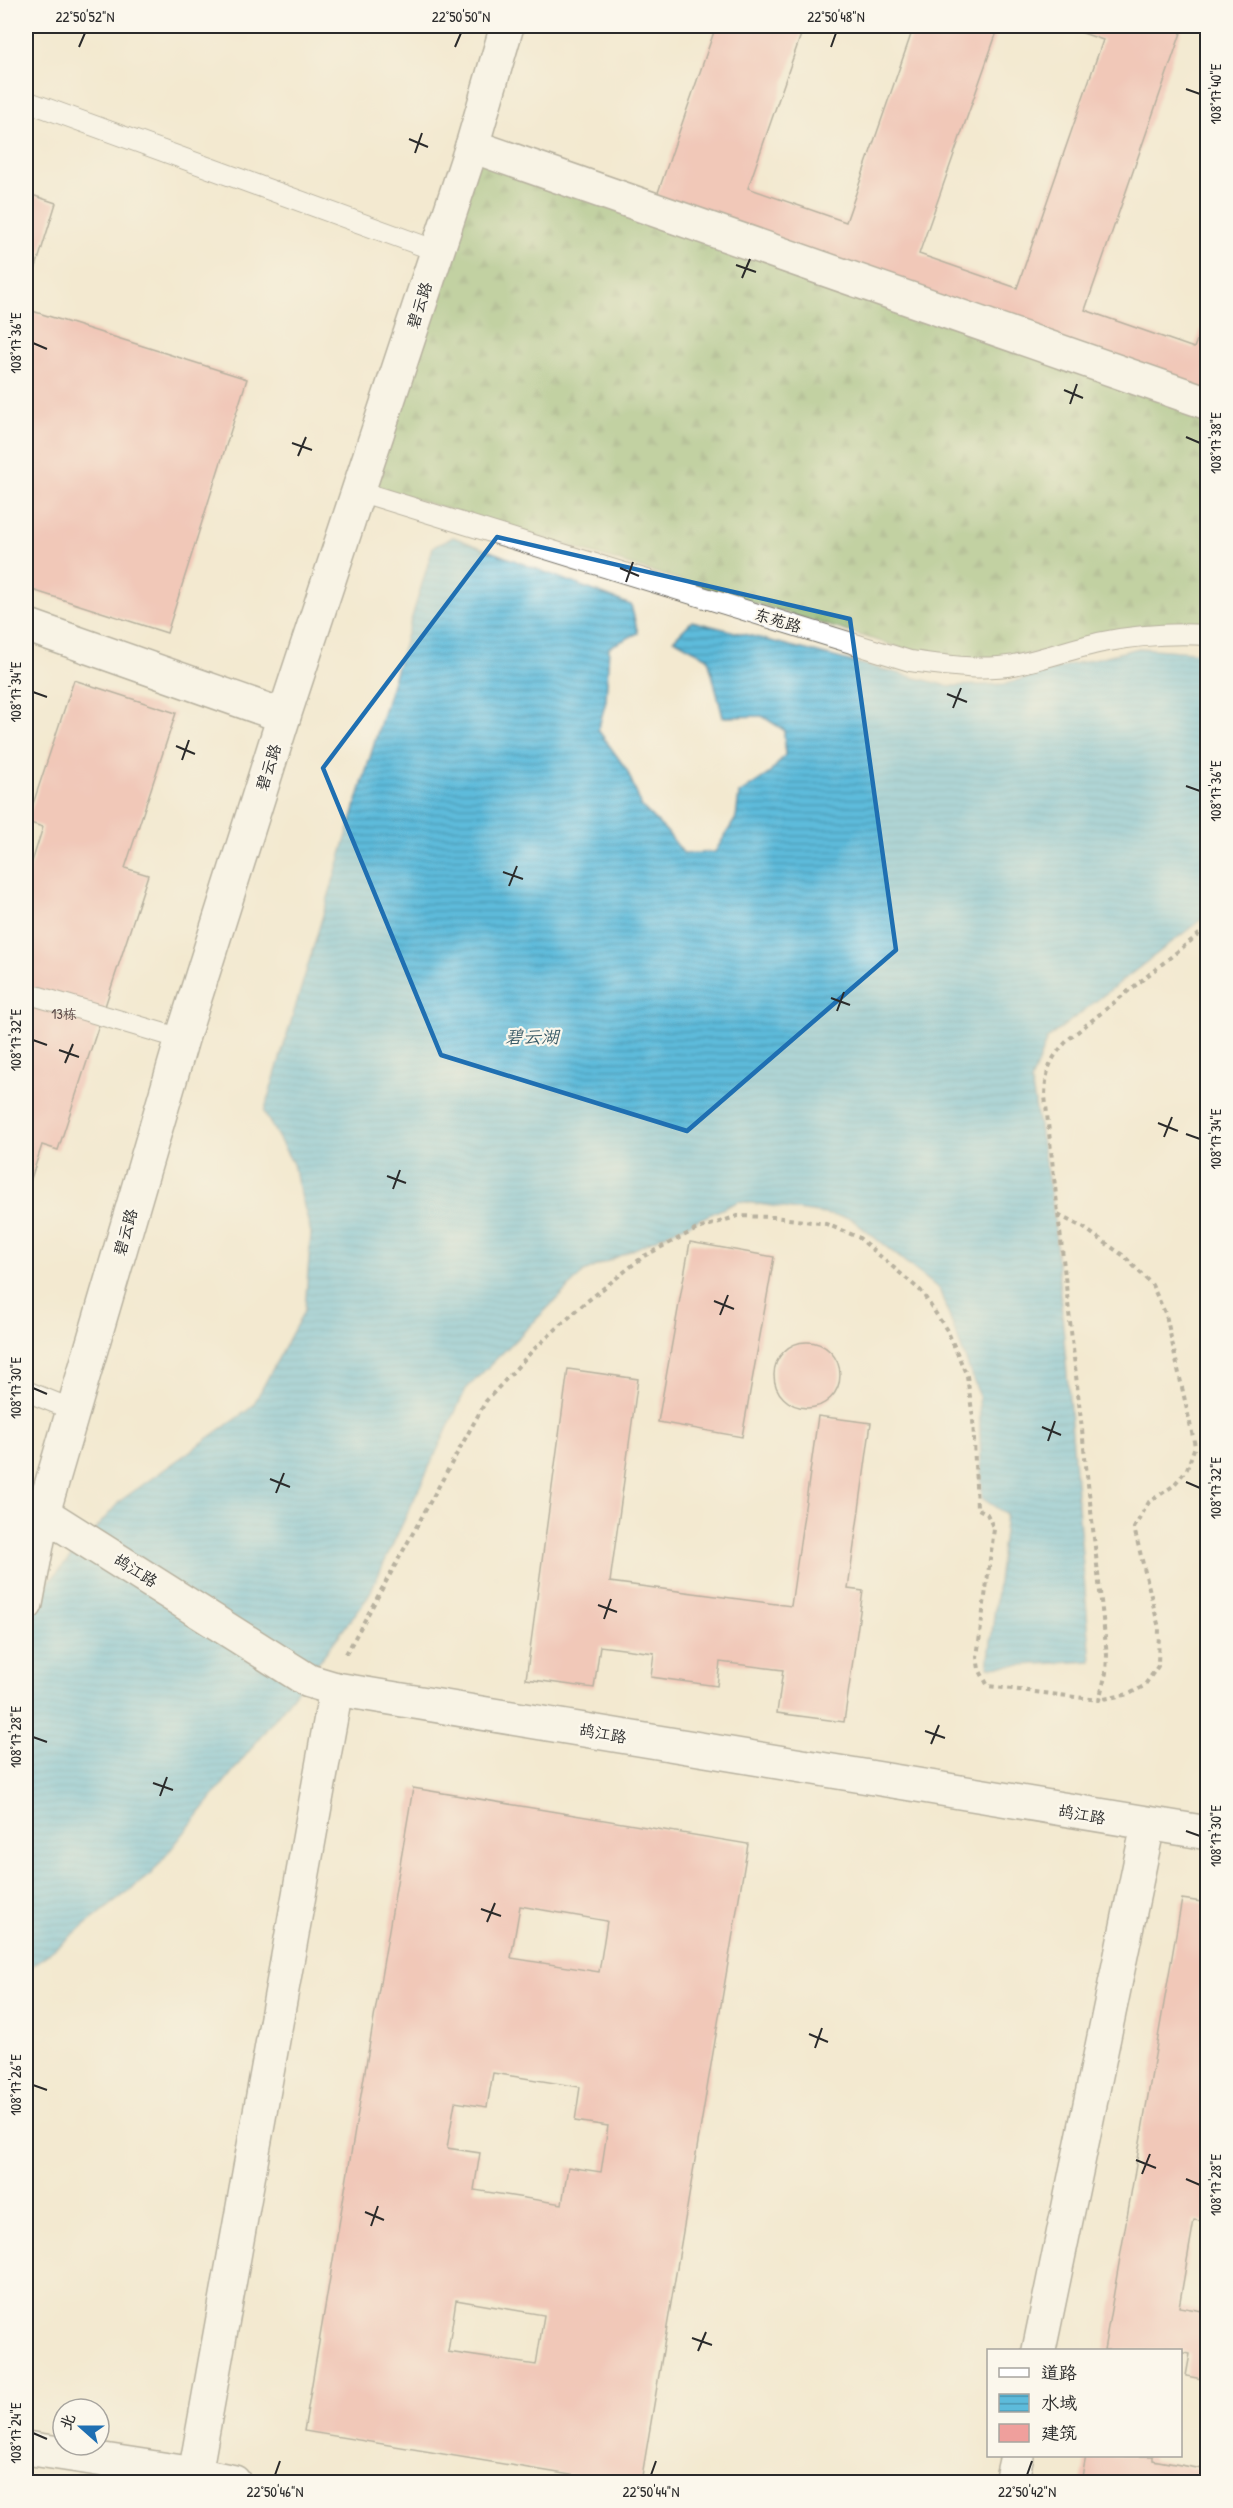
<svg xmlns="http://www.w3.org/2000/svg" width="1233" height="2508" font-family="'Patrick Hand','LXGW WenKai TC',sans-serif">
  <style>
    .forest { fill: url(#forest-firs); stroke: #596f4c; stroke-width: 1.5 }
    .water { fill: url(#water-rules); stroke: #447383; stroke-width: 1.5 }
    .building { fill: #ef9f9c; fill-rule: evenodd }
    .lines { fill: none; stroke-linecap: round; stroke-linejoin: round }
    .service-casing { stroke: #716e65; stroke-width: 22 }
    .minor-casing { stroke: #716e65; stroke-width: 36 }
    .path { stroke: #716e65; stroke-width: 4; stroke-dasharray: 4.5 4.5; stroke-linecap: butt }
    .service { stroke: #fff; stroke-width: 20 }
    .minor { stroke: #fff; stroke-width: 33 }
    .marked { fill: none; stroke: #1f6fb2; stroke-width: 4.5; stroke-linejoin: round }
    .ticks { fill: none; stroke: #2b2b2b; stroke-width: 2 }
    .labels { text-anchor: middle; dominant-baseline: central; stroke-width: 4.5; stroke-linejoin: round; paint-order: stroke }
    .number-label { font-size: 14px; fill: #5c4847 }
    .street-label { font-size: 16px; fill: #2b2b2b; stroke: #fbf7ec }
    .water-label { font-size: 18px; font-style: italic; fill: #3c5d69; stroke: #fbf7ec }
    .neatline { fill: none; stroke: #2b2b2b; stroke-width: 2 }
    .ticks-label { font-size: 15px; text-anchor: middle; fill: #2b2b2b }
  </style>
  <defs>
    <pattern id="forest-firs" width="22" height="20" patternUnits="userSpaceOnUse" patternTransform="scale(1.5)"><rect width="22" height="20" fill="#87b36c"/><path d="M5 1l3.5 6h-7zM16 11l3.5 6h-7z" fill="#6f9259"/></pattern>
    <pattern id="water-rules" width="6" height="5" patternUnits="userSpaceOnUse" patternTransform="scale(1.5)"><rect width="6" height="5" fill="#5dbbdb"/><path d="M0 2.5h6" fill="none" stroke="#4d98b2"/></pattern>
  </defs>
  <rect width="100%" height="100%" fill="#fbf7ec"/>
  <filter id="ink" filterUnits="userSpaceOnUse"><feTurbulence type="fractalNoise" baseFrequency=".0167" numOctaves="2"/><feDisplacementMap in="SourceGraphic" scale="12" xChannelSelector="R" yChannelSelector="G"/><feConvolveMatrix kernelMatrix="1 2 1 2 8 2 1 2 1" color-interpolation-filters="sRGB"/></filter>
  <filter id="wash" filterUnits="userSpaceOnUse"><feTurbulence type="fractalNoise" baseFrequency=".008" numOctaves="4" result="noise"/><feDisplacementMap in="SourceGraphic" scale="24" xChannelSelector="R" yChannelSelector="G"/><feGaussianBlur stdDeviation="1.35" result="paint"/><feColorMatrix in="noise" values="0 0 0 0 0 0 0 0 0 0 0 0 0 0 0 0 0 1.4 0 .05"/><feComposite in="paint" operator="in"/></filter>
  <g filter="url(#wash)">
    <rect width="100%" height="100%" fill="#f3e9d0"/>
    <path class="forest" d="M477,156L1207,413V628L1016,656L944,661L372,486Z"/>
    <path class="water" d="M453,537L631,605L638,633L609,647L606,701L598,730L627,770L642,807L667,832L684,854L715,852L736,818L739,794L770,773L785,755L784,730L762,716L723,717L708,658L674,639L692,621L948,686L1005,684L1069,665L1139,648L1207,653V915L1047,1039L1031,1081L1053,1207L1091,1661L988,1667L1006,1514L982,1498L979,1395L939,1289L850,1218L739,1201L584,1272L466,1389L368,1597L285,1706L152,1873L26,1971V1608L120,1501L252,1407L305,1309L311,1233L293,1164L264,1112L433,547Z"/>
    <g id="blocks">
      <g class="building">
        <path d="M716,26H804L748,188L846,222L914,26H999L919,254L1017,288L1103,40L1080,32L1082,26H1178L1183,27L1085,310L1194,348L1208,311V396L654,204Z"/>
        <path d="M26,193L56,203L26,299Z"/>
        <path d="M26,309L247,379L167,633L26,588Z"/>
        <path d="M74,680L176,713L125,868L148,875L58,1150L42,1145L26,1194V881L43,827L27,822Z"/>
        <path d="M690,1242L774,1257L742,1437L658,1422Z"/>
        <circle cx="807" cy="1375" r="33"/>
        <path d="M568,1369L638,1379L610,1582L791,1606L818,1416L871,1423L848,1589L863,1591L844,1722L777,1713L783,1670L720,1662L717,1686L651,1677L654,1653L600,1646L594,1688L526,1679Z"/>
        <path d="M413,1788L748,1844L641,2482H613L304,2431ZM520,1906L607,1921L599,1972L511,1958ZM493,2073L580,2087L575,2121L608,2126L601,2172L568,2167L562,2204L474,2190L480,2153L447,2148L455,2102L487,2107ZM456,2300L544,2315L536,2365L448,2352Z"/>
        <path d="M1182,1899L1208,1903V2222L1194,2220L1179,2307L1208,2312V2380L1186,2376L1190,2354L1180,2352V2350H1104Z"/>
        <path d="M1086,2456H1153V2460L1208,2470V2482H1081Z"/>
      </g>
    </g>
  </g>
  <g filter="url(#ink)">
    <use href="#blocks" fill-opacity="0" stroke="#716e65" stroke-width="1.5"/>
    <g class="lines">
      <g class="service-casing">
        <g id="service">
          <path d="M26,101L437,251"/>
          <path d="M358,491L910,661C944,665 980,671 1014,665C1044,659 1073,648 1103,642C1138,635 1172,633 1208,635"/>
          <path d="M26,993L182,1039"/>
          <path d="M26,1391L73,1410"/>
          <path d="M26,1495L43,1513"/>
        </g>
      </g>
      <g class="minor-casing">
        <g id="minor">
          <path d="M472,146L1208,403"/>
          <path d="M26,625L284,716"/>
          <path d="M43,1513L309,1681L336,1689L1208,1833"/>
          <path d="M26,1604L43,1513L182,1039L284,716L472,146L507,26"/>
          <path d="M1039,2350L1148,1825"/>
          <path d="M26,2448L195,2474L234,2482"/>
          <path d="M195,2474L336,1689"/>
          <path d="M1011,2482L1017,2456"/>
        </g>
      </g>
      <g class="path">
        <path d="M1058,1215L1084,1228L1124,1256L1152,1285L1166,1315L1195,1446L1187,1469L1173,1486L1149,1502L1134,1528L1159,1628L1158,1666L1144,1686L1129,1694L1099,1700"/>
        <path d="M346,1654L486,1401L534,1349L585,1303L644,1256L695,1230L738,1216L774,1217L826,1224L858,1237L921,1291L948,1332L967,1376L973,1418L977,1508L987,1514L994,1529L977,1657L979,1669L988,1686L1099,1700L1106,1673L1107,1655L1045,1096C1046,1068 1050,1058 1070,1038L1208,927"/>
      </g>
      <use href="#service" class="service"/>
      <use href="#minor" class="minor"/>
    </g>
  </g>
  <path d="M0 0H1233V2508H0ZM497,537L850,619L896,950L687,1131L441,1055L323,768Z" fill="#f3e9d0" fill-opacity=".55" fill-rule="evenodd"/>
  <path class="marked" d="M497,537L850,619L896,950L687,1131L441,1055L323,768Z"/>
  <path class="ticks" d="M79,47L85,33M455,47L461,33M831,47L836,33M1186,89L1200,94M409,139L428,147M415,153L422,133M736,265L756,272M742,278L750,259M33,343L47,349M1064,390L1083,398M1070,404L1077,384M1186,437L1200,443M292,443L312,450M298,456L306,437M620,568L639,576M626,582L633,562M33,692L47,697M947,694L967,702M953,708L961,688M176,746L195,754M182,760L189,740M1186,786L1200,791M503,872L523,879M509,886L517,866M831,998L850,1005M837,1011L844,992M33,1040L47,1045M59,1050L79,1057M65,1063L73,1044M1158,1123L1178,1131M1186,1134L1200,1139M1164,1137L1172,1117M387,1176L406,1183M393,1189L400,1170M714,1301L734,1309M720,1315L728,1295M33,1388L47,1394M1042,1427L1061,1435M1048,1441L1055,1421M270,1479L290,1487M1186,1482L1200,1488M276,1493L284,1473M598,1605L617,1612M604,1619L611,1599M925,1731L945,1738M33,1737L47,1742M931,1744L939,1725M153,1783L173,1790M160,1796L167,1777M1186,1831L1200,1836M481,1909L501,1916M487,1922L495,1903M809,2034L828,2042M815,2048L822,2028M33,2085L47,2090M1136,2160L1156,2168M1142,2174L1150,2154M1186,2179L1200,2185M365,2212L384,2220M371,2226L378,2206M692,2338L712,2345M698,2351L706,2332M33,2433L47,2439M275,2475L280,2461M651,2475L656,2461M1027,2475L1032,2461"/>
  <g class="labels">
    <g class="number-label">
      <text x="64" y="1013">13栋</text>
    </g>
    <g class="street-label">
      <text transform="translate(419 305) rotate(-72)">碧云路</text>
      <text transform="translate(778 620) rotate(17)">东苑路</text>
      <text transform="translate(268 767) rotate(-72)">碧云路</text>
      <text transform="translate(125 1232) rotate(-74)">碧云路</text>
      <text transform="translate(136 1570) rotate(32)">鸪江路</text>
      <text transform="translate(603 1733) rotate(10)">鸪江路</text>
      <text transform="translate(1082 1814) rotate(10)">鸪江路</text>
    </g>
    <g class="water-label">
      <text x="532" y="1036">碧云湖</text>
    </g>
  </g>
  <rect width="1233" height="2508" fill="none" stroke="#fbf7ec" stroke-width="66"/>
  <rect x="987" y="2349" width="195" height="108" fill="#fbf7ec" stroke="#a8a59f" stroke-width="1.5"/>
  <rect x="999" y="2368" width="30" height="9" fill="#ffffff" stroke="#a8a59f" stroke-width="1.5"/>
  <text x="1041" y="2379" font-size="18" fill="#2b2b2b">道路</text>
  <rect x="999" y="2394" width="30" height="18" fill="url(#water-rules)" stroke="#a8a59f" stroke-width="1.5"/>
  <text x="1041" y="2409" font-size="18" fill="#2b2b2b">水域</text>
  <rect x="999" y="2424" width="30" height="18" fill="#ef9f9c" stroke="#a8a59f" stroke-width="1.5"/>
  <text x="1041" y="2439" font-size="18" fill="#2b2b2b">建筑</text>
  <g transform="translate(81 2427) rotate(291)"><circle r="28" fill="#fbf7ec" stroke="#a8a59f" stroke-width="1.5"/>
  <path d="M0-4.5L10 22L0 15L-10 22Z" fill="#1f6fb2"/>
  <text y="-9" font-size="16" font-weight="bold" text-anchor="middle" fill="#2b2b2b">北</text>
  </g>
  <rect x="33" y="33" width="1167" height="2442" class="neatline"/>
  <g class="ticks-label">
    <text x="85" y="22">22°50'52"N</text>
    <text x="461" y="22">22°50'50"N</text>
    <text x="836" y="22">22°50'48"N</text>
    <text transform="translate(1216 94) rotate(-90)" y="5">108°17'40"E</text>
    <text transform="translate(16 343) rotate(-90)" y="5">108°17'36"E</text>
    <text transform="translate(1216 443) rotate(-90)" y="5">108°17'38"E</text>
    <text transform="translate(16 692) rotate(-90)" y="5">108°17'34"E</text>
    <text transform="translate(1216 791) rotate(-90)" y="5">108°17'36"E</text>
    <text transform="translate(16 1040) rotate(-90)" y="5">108°17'32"E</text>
    <text transform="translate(1216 1139) rotate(-90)" y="5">108°17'34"E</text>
    <text transform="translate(16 1388) rotate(-90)" y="5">108°17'30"E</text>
    <text transform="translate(1216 1488) rotate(-90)" y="5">108°17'32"E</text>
    <text transform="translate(16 1737) rotate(-90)" y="5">108°17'28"E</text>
    <text transform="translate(1216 1836) rotate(-90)" y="5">108°17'30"E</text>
    <text transform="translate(16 2085) rotate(-90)" y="5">108°17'26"E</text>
    <text transform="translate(1216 2185) rotate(-90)" y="5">108°17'28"E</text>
    <text transform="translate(16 2433) rotate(-90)" y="5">108°17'24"E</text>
    <text x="275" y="2497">22°50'46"N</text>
    <text x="651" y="2497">22°50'44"N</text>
    <text x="1027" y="2497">22°50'42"N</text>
  </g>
</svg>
